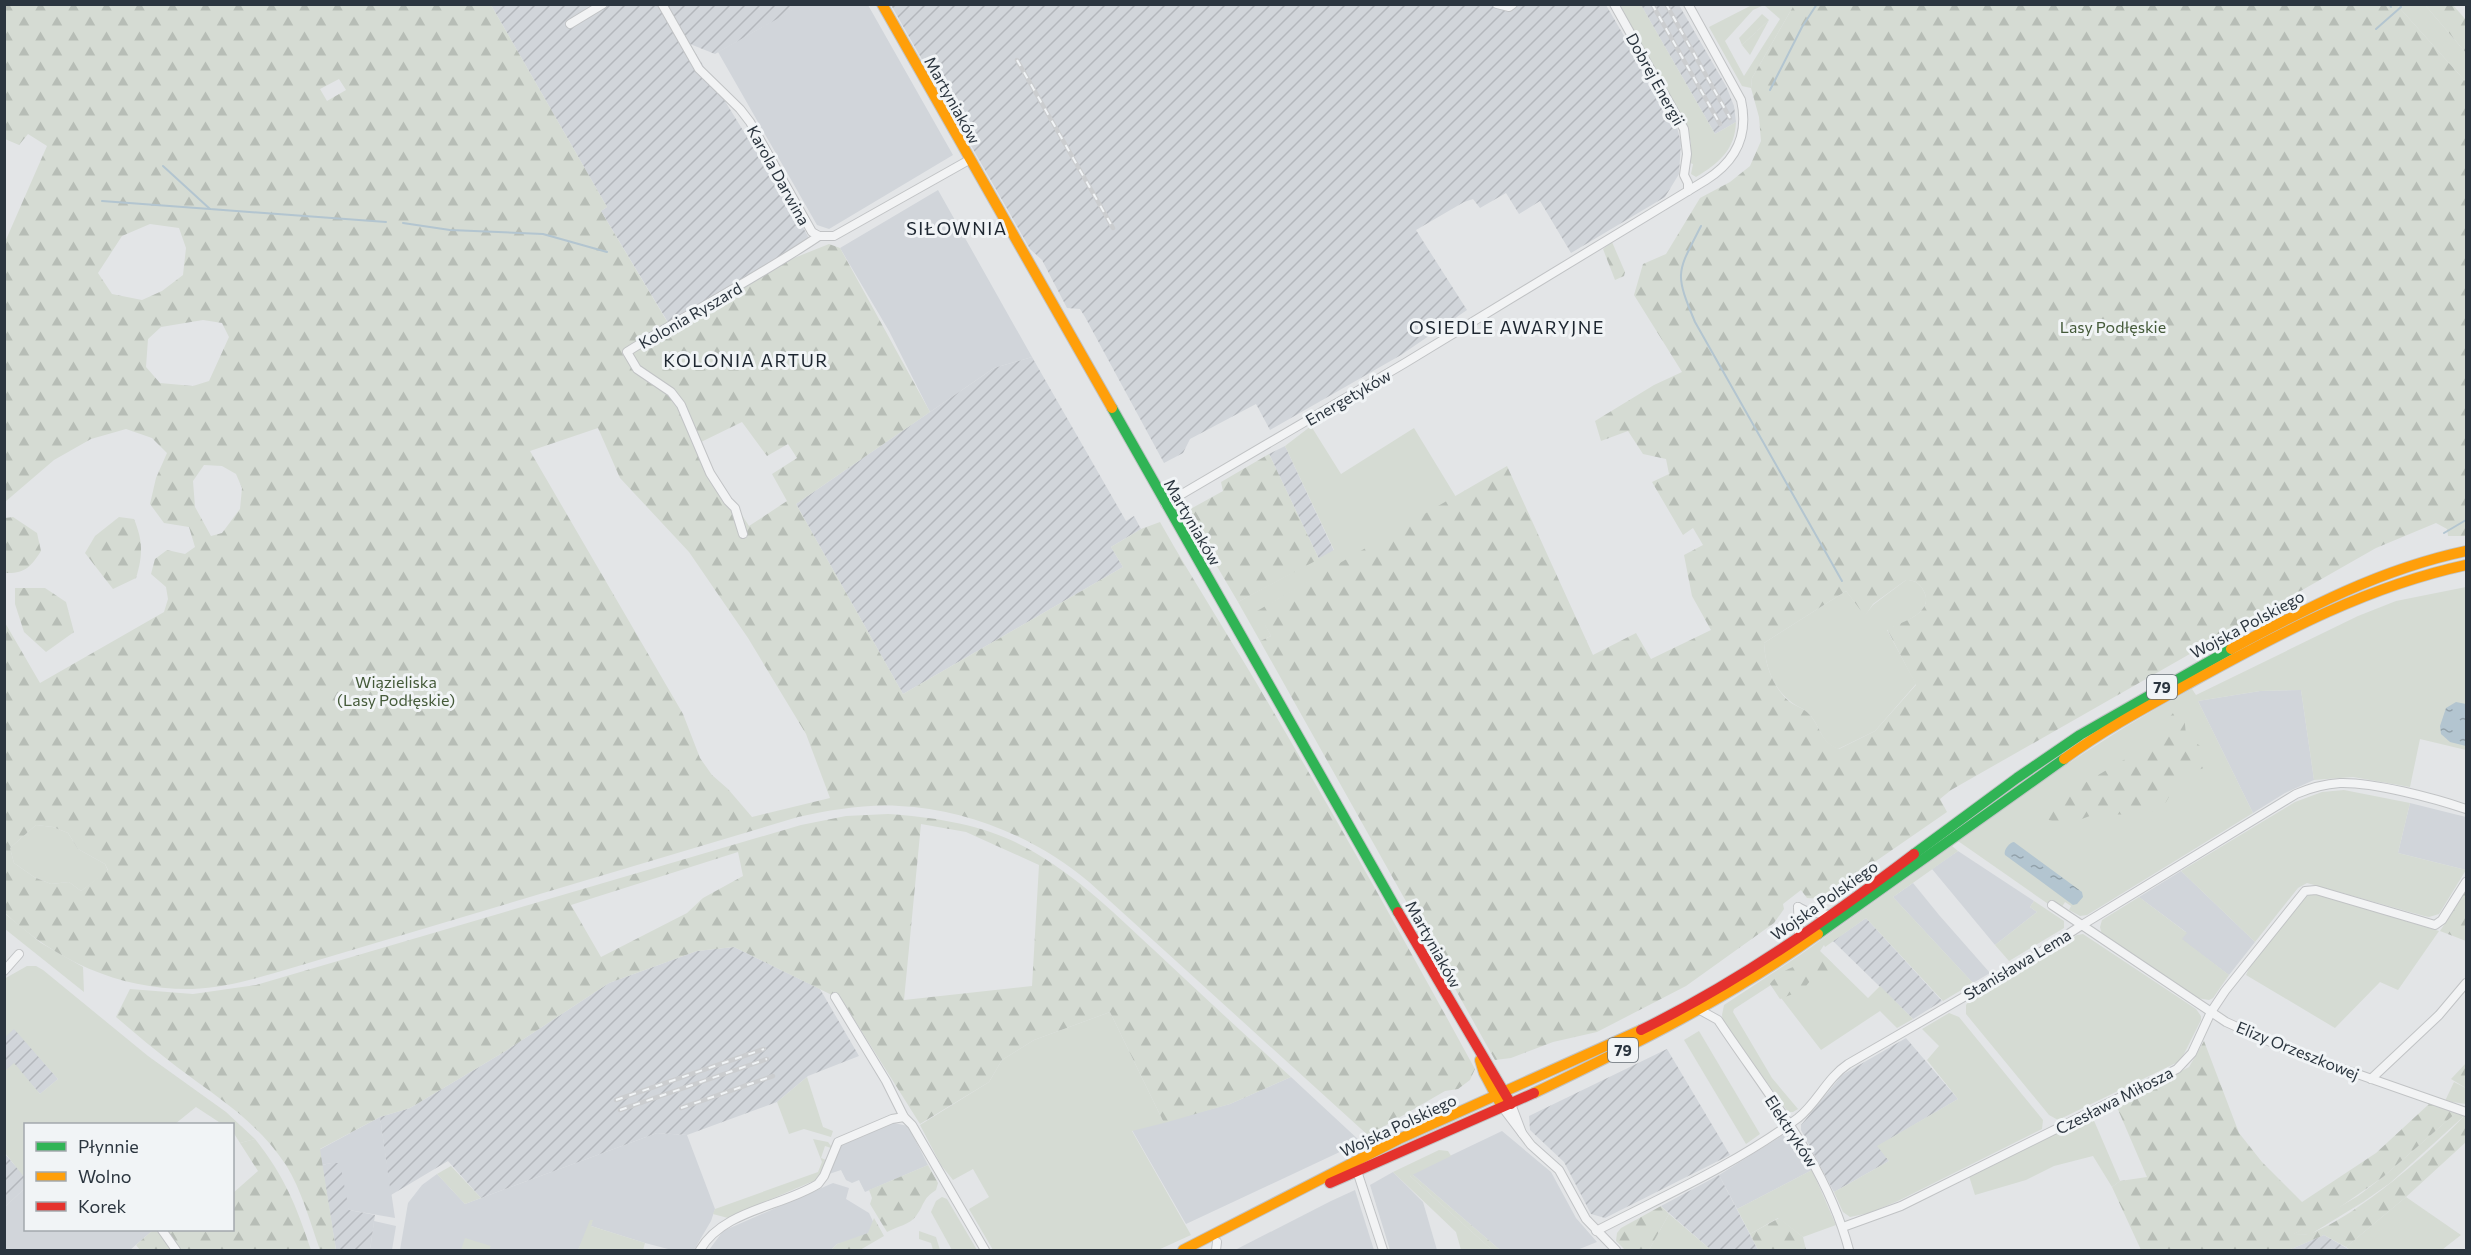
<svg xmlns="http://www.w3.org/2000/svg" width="2471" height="1255" font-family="Commissioner,sans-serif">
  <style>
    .built { fill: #d1d5da }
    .industrial { fill: url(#industrial-furrows) }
    .green { fill: #d5dbd3 }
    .forest { fill: url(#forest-firs); fill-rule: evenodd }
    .water { fill: url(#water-ripples) }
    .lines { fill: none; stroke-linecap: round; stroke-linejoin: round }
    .stream { stroke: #b3c5d0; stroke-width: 2 }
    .street-casing { stroke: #c1c3c5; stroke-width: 10 }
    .fast-casing { stroke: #c1c3c5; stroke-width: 12 }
    .slow-casing { stroke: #c1c3c5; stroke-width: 12 }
    .jam-casing { stroke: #c1c3c5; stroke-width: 12 }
    .street { stroke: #f2f3f4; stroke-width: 8 }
    .fast { stroke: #30b455; stroke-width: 10 }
    .slow { stroke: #ff9f0a; stroke-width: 10 }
    .jam { stroke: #e5322d; stroke-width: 10 }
    .rail-casing { stroke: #cbcdcf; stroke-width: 4.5 }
    .rail { stroke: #f1f4f6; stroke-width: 2; stroke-dasharray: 7; stroke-linecap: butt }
    .labels { text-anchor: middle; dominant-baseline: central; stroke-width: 6; stroke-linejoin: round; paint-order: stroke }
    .shield { fill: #f1f4f6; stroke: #666e76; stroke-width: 1.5 }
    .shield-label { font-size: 15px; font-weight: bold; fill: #2b353f }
    .street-label { font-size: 16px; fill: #2b353f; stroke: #f1f4f6 }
    .park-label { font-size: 16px; fill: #445a39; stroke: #f1f4f6 }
    .neighbourhood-label { font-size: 18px; letter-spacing: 1.5px; fill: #1d2630; stroke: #f1f4f6 }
  </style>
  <defs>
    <pattern id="industrial-furrows" width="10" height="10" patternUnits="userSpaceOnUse" patternTransform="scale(1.5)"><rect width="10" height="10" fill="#d1d5da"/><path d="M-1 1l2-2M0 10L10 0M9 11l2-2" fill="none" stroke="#b4b7bc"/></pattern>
    <pattern id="forest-firs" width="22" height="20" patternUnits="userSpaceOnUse" patternTransform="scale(1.5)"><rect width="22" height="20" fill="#d5dbd3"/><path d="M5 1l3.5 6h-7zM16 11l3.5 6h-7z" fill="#b7bdb6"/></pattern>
    <pattern id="water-ripples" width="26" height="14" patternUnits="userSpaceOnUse" patternTransform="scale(1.5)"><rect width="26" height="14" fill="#b3c5d0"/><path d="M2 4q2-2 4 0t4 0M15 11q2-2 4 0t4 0" fill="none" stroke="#92a1aa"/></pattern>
  </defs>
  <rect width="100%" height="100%" fill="#e3e5e7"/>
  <g class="built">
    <path d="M790,5H868L953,155L829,229L817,225L718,52L792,10Z"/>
    <path d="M938,190L1032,357L994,368L930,412L889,331L840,248Z"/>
    <path d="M2301,690L2314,780L2285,793L2253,813L2198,701L2260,691Z"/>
    <path d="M2410,803L2466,817V870L2398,853Z"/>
    <path d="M1958,851L2034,901L2030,907L2037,912L1995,945L1932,869Z"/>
    <path d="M2181,871L2255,942L2229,975L2181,939L2186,932L2139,897Z"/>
    <path d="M1913,883L1939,915L1990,973L1973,983L1893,897Z"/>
    <path d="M1291,1077L1361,1142L1186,1224L1132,1130L1230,1104Z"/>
    <path d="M380,1117L395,1218L349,1210L331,1163L322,1165L319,1150Z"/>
    <path d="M894,1123L908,1126L928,1165L865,1192L859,1180L852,1183L846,1180L841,1170L829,1174L840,1145Z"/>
    <path d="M1502,1131L1551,1172L1576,1218L1597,1242L1577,1250H1500L1412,1174Z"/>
    <path d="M657,1133L687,1135L715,1209L711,1221L694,1250H672L645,1243L591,1226L592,1220L578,1250H400L408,1203L422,1185L437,1174L465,1204Z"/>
    <path d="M1785,1134L1792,1136L1812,1170L1737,1209L1719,1175Z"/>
    <path d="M1393,1172L1423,1202L1437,1250H1390L1370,1185Z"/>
    <path d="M833,1183L849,1188L846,1199L869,1213L879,1234L837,1244L831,1250H709L723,1231Z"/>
    <path d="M25,1188L26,1230H153L130,1250H5V1207Z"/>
    <path d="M1355,1190L1374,1250H1235L1331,1201Z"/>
    <path d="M374,1221L396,1226L392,1250H370Z"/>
  </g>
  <g class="industrial">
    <path d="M491,5H790L793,10L715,54L690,44L763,163L770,168L810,240L669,324L601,211L607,207Z"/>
    <path d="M891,5H1606L1677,127L1681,143L1679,174L1665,197L1571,253L1540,201L1519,214L1506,193L1480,208L1473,199L1464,202L1416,230L1467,310L1401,355L1270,430L1256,404L1190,439L1183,453L1164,463L1085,317L1080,309L1067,308L1042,260L1030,249Z"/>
    <path d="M1641,5H1679L1726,86L1734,106L1736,122L1715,134Z"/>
    <path d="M1032,357L1126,521L1134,516L1141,529L1111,547L1123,567L903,694L796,504L994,368Z"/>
    <path d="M1285,446L1334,551L1319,559L1269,454Z"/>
    <path d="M1866,918L1942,1001L1913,1019L1833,941Z"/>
    <path d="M734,947L820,989L859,1056L808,1076L777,1102L687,1135L657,1133L481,1198L448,1161L391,1195L380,1117L410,1108L504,1052L609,983L697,951Z"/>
    <path d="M14,1028L58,1079L40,1094L14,1064L5,1071L4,1037Z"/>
    <path d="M1906,1038L1958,1099L1878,1146L1889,1161L1834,1192L1801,1130V1125L1842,1075Z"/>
    <path d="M1667,1049L1730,1155L1605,1218L1591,1214L1564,1162L1530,1130L1529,1116Z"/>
    <path d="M4,1153L26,1178L25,1188L5,1207Z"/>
    <path d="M331,1163H340L349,1210L375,1215L370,1250H336L322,1165Z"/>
    <path d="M1719,1175L1758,1250H1711L1661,1206Z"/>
    <path d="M2324,1235L2350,1250H2289Z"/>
  </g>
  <g class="green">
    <path d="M1621,5H1641L1715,134L1736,122C1735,150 1719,163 1696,177L1691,174L1693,164L1690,163L1691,143L1687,127L1620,9Z"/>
    <path d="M1752,5H1764L1753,10L1725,41L1744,76L1780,19L1764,5H1794L1752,78L1751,88L1742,86L1709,27Z"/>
    <path d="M2397,5H2425L2466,53V82Z"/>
    <path d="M1769,20L1750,55L1742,45Z"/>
    <path d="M1311,426L1341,474L1414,428L1456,497L1258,611L1271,636L1260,641L1238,602L1334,550L1285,446Z"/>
    <path d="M1906,580C1913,580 1918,582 1922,588C1938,612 1903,622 1887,630L1916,684L1875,731L1838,749C1819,741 1822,728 1809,714C1804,708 1795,706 1790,701C1772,687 1765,664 1764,643L1846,591L1865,615L1873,605Z"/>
    <path d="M2466,587V750L2420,739L2410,787L2353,777L2314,780L2301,690L2260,691L2198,701L2253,813L2087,915L2080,916L2069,910L2071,906L2065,902L2060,910L2054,908L1958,841C2036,785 2107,734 2192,689L2196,695L2358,616L2396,601Z"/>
    <path d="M2344,790L2410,803L2398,853L2466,870L2439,914L2429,917L2424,916L2307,883L2298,888L2255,942L2181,871L2295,802L2322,792Z"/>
    <path d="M36,825L53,827L68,833L78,849L105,864L108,871L81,891L69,882L51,884L34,877L14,863L10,848Z"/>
    <path d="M1952,846L1958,851L1893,897L1973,983L1943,1001L1866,918L1825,947L1824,945L1820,951L1868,998L1880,986L1913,1019L1897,1028L1880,1011L1821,1050L1771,985L1734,1009L1733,1012L1772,1078L1798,1109L1793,1112H1788L1723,1021L1722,1015L1724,1005L1800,955Z"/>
    <path d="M2316,894L2439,931L2398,990L2380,982L2335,1028L2246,975L2252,962L2305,896Z"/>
    <path d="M2139,897L2187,933L2182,939L2229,975L2213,998L2209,1000L2197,998L2102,935L2100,927L2102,920Z"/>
    <path d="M2034,901L2064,921V928L2009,961L1995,945L2037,912L2030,907Z"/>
    <path d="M4,913L41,943L83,967L84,992L5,929Z"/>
    <path d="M2083,934L2196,1009L2201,1016V1020L2184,1054L2178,1062L2058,1120L2049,1115L1966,1014V1005L1969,1001L2037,962L2077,935Z"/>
    <path d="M27,966H36L43,970L148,1056L226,1112L255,1139L240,1143L233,1132L232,1124H222L196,1107L175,1124H26L25,1178L5,1153V1071L14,1063L40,1094L58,1079L14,1029L5,1037L4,979Z"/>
    <path d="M1110,1012L1164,1123L1132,1131L1191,1235L1158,1250H993L969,1209L989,1197L973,1169L953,1180L941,1165L920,1125L989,1082L1002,1060L1034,1040Z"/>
    <path d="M1949,1013L1959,1017L2043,1120L2042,1129L1898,1201L1869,1213L1850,1217L1843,1212L1834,1192L1889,1161L1877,1146L1958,1099L1927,1060L1939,1046L1922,1029Z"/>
    <path d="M1699,1031L1760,1134L1746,1144L1684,1040Z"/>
    <path d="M807,1077L823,1127L833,1131L831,1137L804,1129L789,1134L777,1102Z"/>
    <path d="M2454,1082L2466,1088V1104L2445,1101Z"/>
    <path d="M2457,1112L2465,1115L2390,1183L2363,1202L2311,1234L2292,1235L2358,1196L2383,1177Z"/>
    <path d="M2092,1116L2120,1181L2112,1187L2093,1156L2054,1166L2026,1180L1975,1195L1969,1176Z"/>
    <path d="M813,1139L828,1142L831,1146V1148L825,1146L821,1158L826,1160L821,1175L814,1183L811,1182L736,1214L735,1217L728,1218L713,1214L715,1209L818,1172L822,1162Z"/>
    <path d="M1439,1150L1448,1151L1451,1156L1410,1176L1492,1250H1461L1456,1232L1393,1172Z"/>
    <path d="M451,1166L481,1198L465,1204L437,1174Z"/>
    <path d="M1812,1170L1836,1225L1803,1237L1778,1218L1750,1234L1737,1209Z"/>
    <path d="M942,1197L947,1199L977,1250H952L931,1212L936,1201Z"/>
    <path d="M2406,1197L2461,1235L2443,1249L2447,1250H2350L2346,1247Z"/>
    <path d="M1669,1214L1711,1250H1649Z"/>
    <path d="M590,1220H593L591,1226L645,1243L643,1250H578Z"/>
    <path d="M919,1231L936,1237L940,1250H933L931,1243L919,1239Z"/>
    <path d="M465,1238L491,1246L489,1250H461Z"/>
  </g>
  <g class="forest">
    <path d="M5,5H491L607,207L601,211L668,323L754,274L829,244L840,248L930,412L796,504L903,694L1123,567L1111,547L1141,529L1160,522C1195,584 1234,644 1270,706C1339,823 1405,941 1470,1060L1475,1069L1470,1080L1458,1089L1445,1091L1376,1131L1371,1138L1089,882C1037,838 967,809 899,806C865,804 831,810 798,817L295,967C261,977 227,988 192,989C120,990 56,961 5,913L4,621L40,683L164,612L168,599L166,587L151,574L155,559L167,550L185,554L195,547L189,527L164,523L150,504L156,478L167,453L152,438L126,429L91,439L54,460L5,502V242L47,146L28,134L19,145L5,139ZM339,79L346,90L327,101L320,89ZM150,224L179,228L186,248L183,275L162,291L142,300L112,294L98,273L122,236ZM203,320L222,323L229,337L209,381L193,386L160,383L146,367L148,339L161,327ZM742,422L767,456L788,444L797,458L772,474L787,501L749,526L712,469L699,443ZM598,428L620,478L689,552L748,638L806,734L830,798L752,817L728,789L712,775L700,758L683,714L530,451ZM204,465L222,466L236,474L242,488L240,509L222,533L211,536L195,507L193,481ZM36,825L53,827L68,833L78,849L105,864L108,870L81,891L69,882L51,884L34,877L14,863L10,848Z"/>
    <path d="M1794,5H2397L2466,82V536H2448L2447,529L2436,523L2376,548L1951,790L1940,799L1947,812L1821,899L1807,898L1801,890L1783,904L1784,909L1774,923L1686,986L1597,1032L1553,1042L1511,1058L1495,1060L1260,641L1271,636L1257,611L1507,466L1593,655L1636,633L1651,659L1711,630L1692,596L1684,555L1703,545L1693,528L1683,535L1652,482L1669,474L1666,459L1643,454L1628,431L1601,441L1595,421L1654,385L1682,372L1634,295L1643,264L1666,254L1700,198L1730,182L1750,166L1761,141L1759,117L1751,88L1752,78ZM1906,580C1913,580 1918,582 1922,588C1938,612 1903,622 1887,629L1916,685L1875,731L1839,749C1819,741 1822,728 1809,714C1804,708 1795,706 1790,702C1772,687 1765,664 1764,643L1846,591L1865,616L1873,604Z"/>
    <path d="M2425,5H2453L2466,20V53Z"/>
    <path d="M1762,14L1769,20L1742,45L1739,38Z"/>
    <path d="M1612,242L1625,272L1624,276L1615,280L1603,249Z"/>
    <path d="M1269,454L1319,559L1238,602L1185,512L1223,491L1221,482Z"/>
    <path d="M13,517L37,533L41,551C31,567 24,574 5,573V518Z"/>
    <path d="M119,517L134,519C143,541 143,555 136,578L113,589L85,553L95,536Z"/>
    <path d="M15,588H45L66,602L74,632L46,652L24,632L15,604Z"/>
    <path d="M2186,704L2184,714L2186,735L2204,749L2210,766L2182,775L2166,802L2147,815L2095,814L2066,825L2042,818L2071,791L2127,758L2150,740L2179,706Z"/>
    <path d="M888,814C931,817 973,823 1013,841C1068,867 1110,909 1154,950C1199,992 1245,1035 1291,1077L1230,1104L1164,1123L1110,1012L1034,1040L1002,1060L989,1082L920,1124L842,1000L734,947L697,951L609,983L504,1052L410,1108L380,1117L320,1149L336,1250H320C310,1222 302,1191 286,1165C256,1120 218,1098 177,1067C156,1051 136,1034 116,1017L130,989L193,994L256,985L801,825L846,816ZM921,824L966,832L1039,865L1032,986L904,1000ZM738,852L743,876L703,898L687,913L601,957L571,905Z"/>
    <path d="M2466,890V941L2440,931Z"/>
    <path d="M1826,957L1833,964V969L1813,977L1803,990L1780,999L1770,984C1784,965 1806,964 1826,957Z"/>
    <path d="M2204,1041L2239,1133L2262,1162L2302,1202L2376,1153L2429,1104L2457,1112L2383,1177L2330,1214L2294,1234C2300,1234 2307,1235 2312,1233C2358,1215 2431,1152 2465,1115L2466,1117V1142L2406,1197L2346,1247L2324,1235L2289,1250H2141L2112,1187L2120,1181L2147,1177L2116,1105L2189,1067Z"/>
    <path d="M2466,1063V1088L2451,1079Z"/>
    <path d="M255,1139C285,1177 296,1205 311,1250H140L136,1245L153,1230H232L233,1193L258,1171L240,1143Z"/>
    <path d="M928,1165L938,1183L936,1190C922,1199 925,1204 916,1216C911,1224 896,1227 887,1232L870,1204L872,1198L869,1190Z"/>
    <path d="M1412,1174L1500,1250H1492L1410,1176Z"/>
    <path d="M1661,1206L1669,1214L1649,1250H1625L1616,1241L1617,1233L1621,1228Z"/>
    <path d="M874,1218L884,1236L860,1250H831L837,1244L868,1233Z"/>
    <path d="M1779,1218L1803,1237L1806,1250H1758L1750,1234Z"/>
  </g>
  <g class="water">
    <path d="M2456,702L2466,704V746L2450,742L2441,734L2440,726L2446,708Z"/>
    <path d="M2014,842L2082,892L2083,897L2077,904L2073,905L2005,855C2003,850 2010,842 2014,842Z"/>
  </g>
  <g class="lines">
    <g class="stream">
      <path d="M2389,4L2391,7"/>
      <path d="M2376,29L2401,7L2400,4"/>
      <path d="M1770,90L1802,27L1817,4"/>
      <path d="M163,166L210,209L386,222"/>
      <path d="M102,201L210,209"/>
      <path d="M403,223L450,230L543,234L607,252"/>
      <path d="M1701,226C1677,273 1674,272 1695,322L1842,581"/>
      <path d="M2444,533L2466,520"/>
    </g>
    <g class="street-casing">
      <g id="street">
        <path d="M662,4L699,69L740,109L750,122L812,232L819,236H834L969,160"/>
        <path d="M1497,4L1509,7L1513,4"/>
        <path d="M1614,4L1684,129L1687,154L1684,175L1688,183V191"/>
        <path d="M570,24L603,4"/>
        <path d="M1165,504L1405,363L1706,180C1736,161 1749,135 1741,100L1688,4"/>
        <path d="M743,534L735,508L728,501L710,473L681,405L671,392L637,369L627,352C690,312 757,278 819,236"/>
        <path d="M2052,905L2226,1022L2286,1049L2466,1112"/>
        <path d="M1798,907L1806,911L1829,915"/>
        <path d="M1798,907L1799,937"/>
        <path d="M4,971L19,954"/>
        <path d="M835,997L886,1081L904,1117L912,1125L985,1250"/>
        <path d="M1700,1010L1718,1020C1767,1094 1826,1163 1849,1250"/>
        <path d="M2371,1079L2439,1015L2466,983"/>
        <path d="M1511,1104L1522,1133"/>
        <path d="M1503,1108L1531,1145L1559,1170L1586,1219L1616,1250"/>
        <path d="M1357,1171L1383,1250"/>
        <path d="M1843,1227L1901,1206L2177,1069L2192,1053L2211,1012L2225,991L2305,891L2316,890L2435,925L2442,920L2466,882"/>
        <path d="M162,1230L176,1250"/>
        <path d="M1596,1231C1664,1196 1736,1164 1798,1118C1817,1103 1827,1078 1848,1064L2033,957L2082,925L2296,794C2310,788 2324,784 2340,783C2373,782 2434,798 2466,809"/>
        <path d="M700,1250C723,1210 781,1207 818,1184L824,1176L838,1142L892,1119L904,1117"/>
        <path d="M1216,1250L1217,1242"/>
      </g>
    </g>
    <g class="fast-casing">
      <g id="fast">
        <path d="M1112,408L1398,912"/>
        <path d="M1914,854L2017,778L2080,735L2231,649"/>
        <path d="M1818,934L2064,759"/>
      </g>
    </g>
    <g class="slow-casing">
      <g id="slow">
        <path d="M882,4L1112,408"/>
        <path d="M2231,649C2307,608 2381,569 2466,551"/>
        <path d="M2064,759C2106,728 2152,704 2197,679C2284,631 2369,586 2466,565"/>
        <path d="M1480,1060L1484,1073L1500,1103"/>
        <path d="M1534,1093C1632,1046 1729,998 1818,934"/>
        <path d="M1183,1250L1399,1139L1641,1030"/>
      </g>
    </g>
    <g class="jam-casing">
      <g id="jam">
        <path d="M1398,912L1511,1104"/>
        <path d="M1641,1030C1739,982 1827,920 1914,854"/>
        <path d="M1330,1183L1534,1093"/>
      </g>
    </g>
    <use href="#street" class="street"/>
    <use href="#fast" class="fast"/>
    <use href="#slow" class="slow"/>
    <use href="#jam" class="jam"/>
    <g class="rail-casing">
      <g id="rail">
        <path d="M1652,4L1720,124"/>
        <path d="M1666,4L1730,118"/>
        <path d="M1017,60L1113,228"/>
        <path d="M616,1100L764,1049"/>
        <path d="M681,1108L773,1076"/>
        <path d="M620,1110L767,1059"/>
      </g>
    </g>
    <use href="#rail" class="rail"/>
  </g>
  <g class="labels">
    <g class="shield">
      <rect x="2147" y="675" width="30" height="24" rx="4.5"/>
      <rect x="1608" y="1038" width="30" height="24" rx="4.5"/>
    </g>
    <g class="shield-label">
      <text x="2162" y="687">79</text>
      <text x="1623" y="1050">79</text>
    </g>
    <g class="street-label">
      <text transform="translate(1656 79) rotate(61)">Dobrej Energii</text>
      <text transform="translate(953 100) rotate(61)">Martyniaków</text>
      <text transform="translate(779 175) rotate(61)">Karola Darwina</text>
      <text transform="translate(690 315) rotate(-30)">Kolonia Ryszard</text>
      <text transform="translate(1348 397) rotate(-30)">Energetyków</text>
      <text transform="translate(1193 522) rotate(60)">Martyniaków</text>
      <text transform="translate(2247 624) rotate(-28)">Wojska Polskiego</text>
      <text transform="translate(1824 900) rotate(-35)">Wojska Polskiego</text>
      <text transform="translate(1434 944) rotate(61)">Martyniaków</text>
      <text transform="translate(2017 964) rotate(-31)">Stanisława Lema</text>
      <text transform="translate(2298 1050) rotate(22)">Elizy Orzeszkowej</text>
      <text transform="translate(2114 1100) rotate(-27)">Czesława Miłosza</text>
      <text transform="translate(1398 1125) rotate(-25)">Wojska Polskiego</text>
      <text transform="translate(1792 1131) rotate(57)">Elektryków</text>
    </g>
    <g class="park-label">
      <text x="2113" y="326">Lasy Podłęskie</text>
      <text x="396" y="681">Wiązieliska<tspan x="396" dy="18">(Lasy Podłęskie)</tspan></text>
    </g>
    <g class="neighbourhood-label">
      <text x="957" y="228">SIŁOWNIA</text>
      <text x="1507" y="327">OSIEDLE AWARYJNE</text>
      <text x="746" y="360">KOLONIA ARTUR</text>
    </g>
  </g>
  <rect width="2471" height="1255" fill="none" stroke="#2b353f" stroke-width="12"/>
  <rect x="24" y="1123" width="210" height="108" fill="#f1f4f6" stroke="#a2a8ad" stroke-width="1.5"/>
  <rect x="36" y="1142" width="30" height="9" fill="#30b455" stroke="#a2a8ad" stroke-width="1.5"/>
  <text x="78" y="1153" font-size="18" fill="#2b353f">Płynnie</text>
  <rect x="36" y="1172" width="30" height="9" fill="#ff9f0a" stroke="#a2a8ad" stroke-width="1.5"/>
  <text x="78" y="1183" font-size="18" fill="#2b353f">Wolno</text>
  <rect x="36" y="1202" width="30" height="9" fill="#e5322d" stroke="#a2a8ad" stroke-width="1.5"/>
  <text x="78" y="1213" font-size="18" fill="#2b353f">Korek</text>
</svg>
